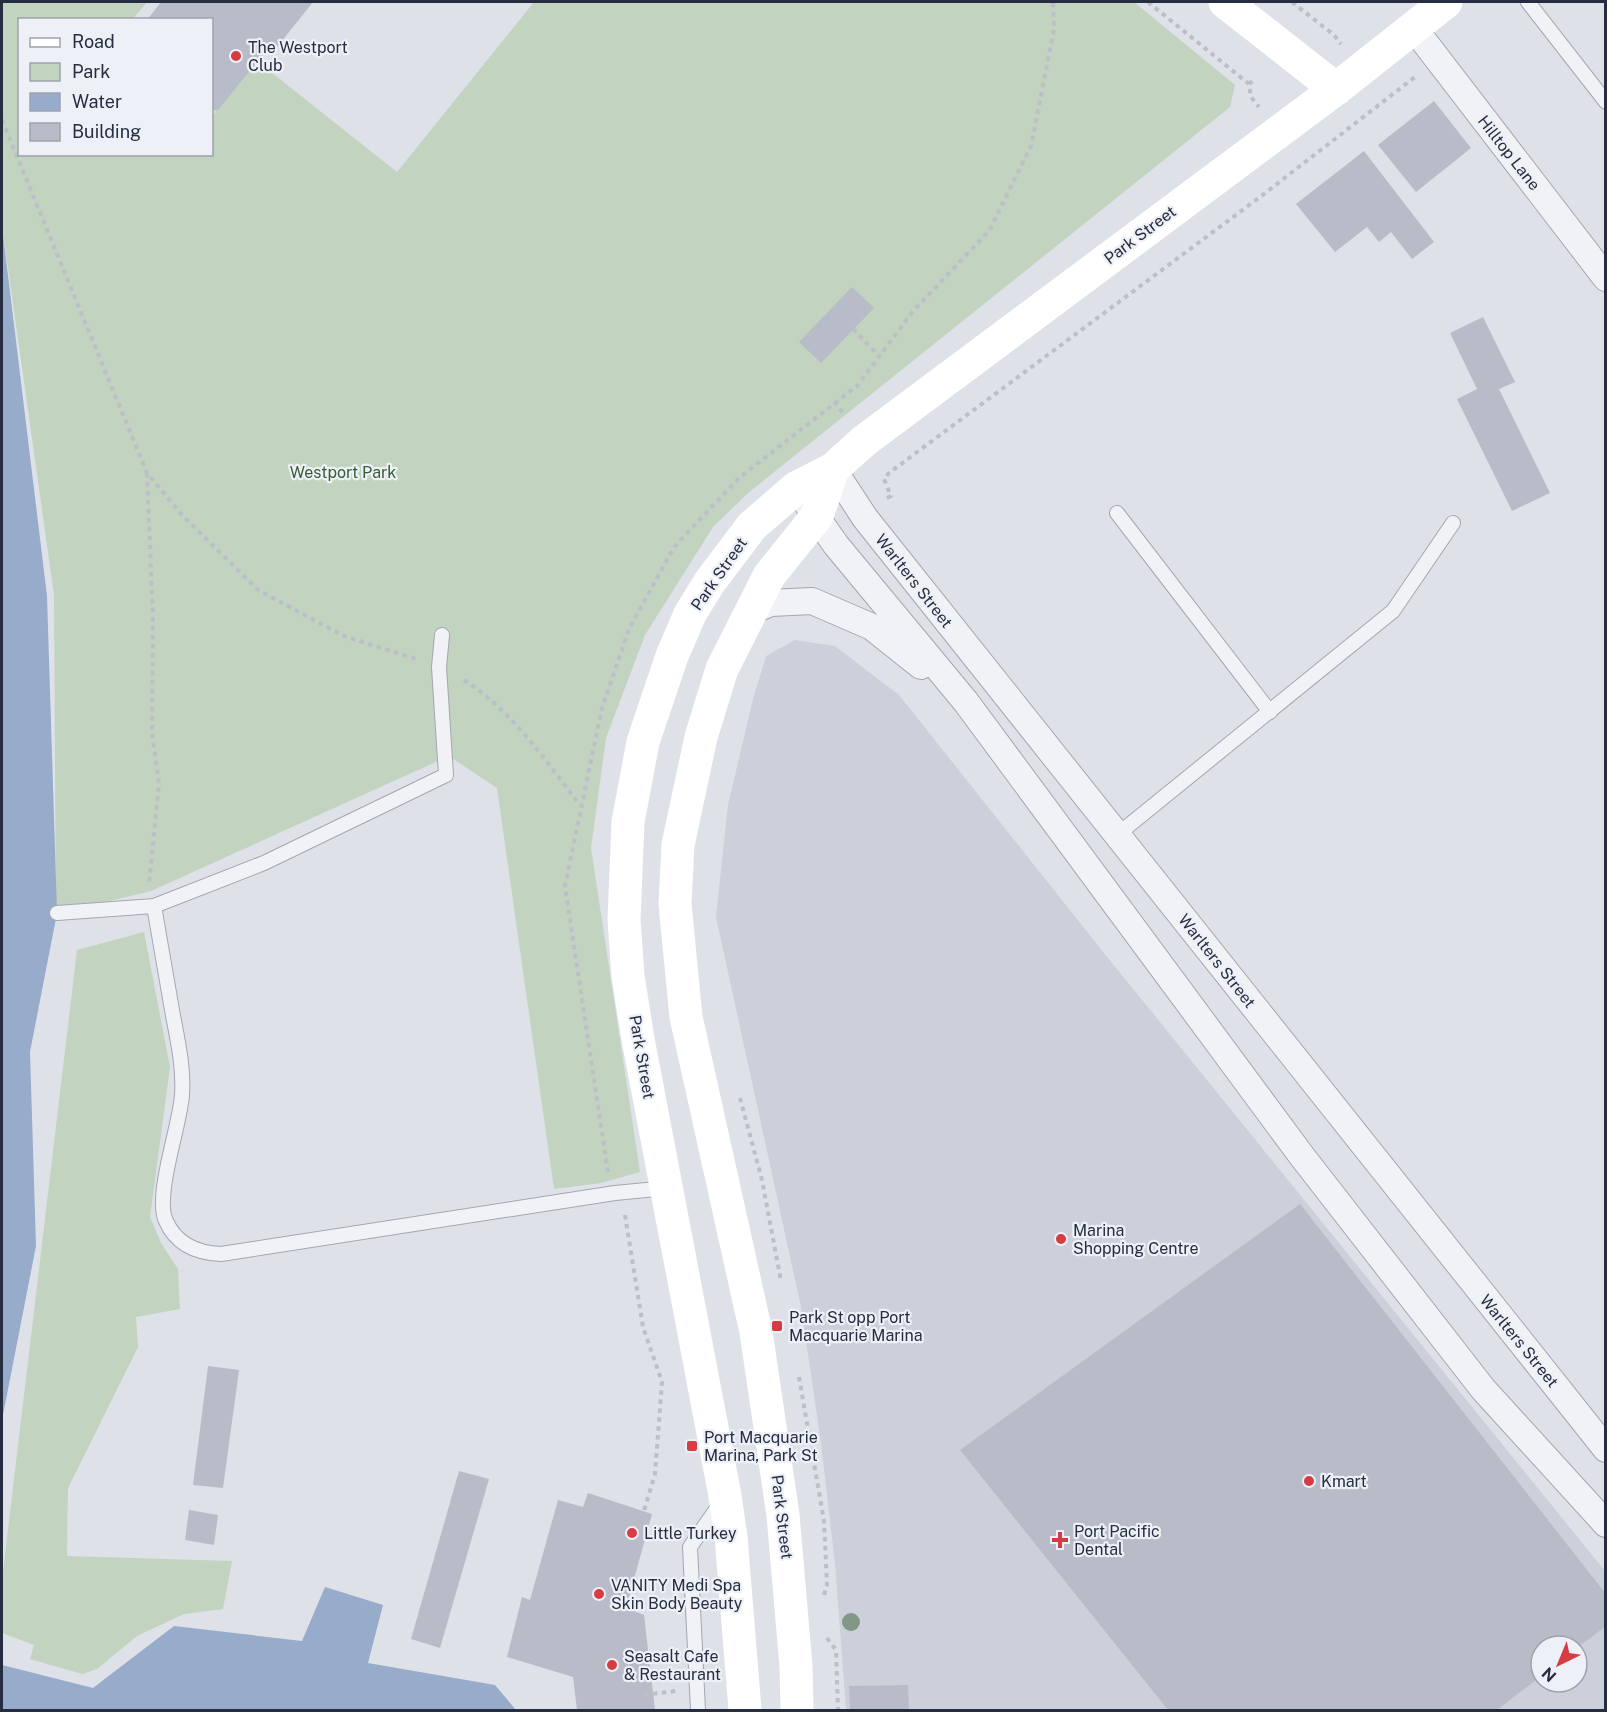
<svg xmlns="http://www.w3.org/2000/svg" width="1607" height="1712" font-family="'Public Sans',sans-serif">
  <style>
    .built { fill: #ccd0da; fill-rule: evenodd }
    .green { fill: #c2d3bf }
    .water { fill: #97abca }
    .building { fill: #b8bcc8 }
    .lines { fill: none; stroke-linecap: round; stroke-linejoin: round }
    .lane-casing { stroke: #a3a7b2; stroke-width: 16 }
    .street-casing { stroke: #a3a7b2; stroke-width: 28 }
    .path { stroke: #bcbfc7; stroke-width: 4; stroke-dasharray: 4.5 4.5; stroke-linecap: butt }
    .lane { stroke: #f1f2f6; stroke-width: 14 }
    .street { stroke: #f1f2f6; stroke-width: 26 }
    .secondary { stroke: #fff; stroke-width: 33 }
    .tree { fill: #829884 }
    .poi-dot { fill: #d53c44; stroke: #edf0f6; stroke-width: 2 }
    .labels { text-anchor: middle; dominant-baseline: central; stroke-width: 4.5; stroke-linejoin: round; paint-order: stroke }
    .poi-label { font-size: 16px; fill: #262d40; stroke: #edf0f6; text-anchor: start }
    .street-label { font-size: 16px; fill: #262d40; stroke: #edf0f6 }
    .park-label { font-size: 16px; fill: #375c33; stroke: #edf0f6 }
  </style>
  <rect width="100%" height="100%" fill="#dee1e8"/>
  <path class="built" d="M795,640L835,646L899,695L1108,958L1605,1571V1710H846L835,1564L821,1443L801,1307L716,917L728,805L753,699L766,656ZM1541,1646H1577V1682H1541Z"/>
  <g class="green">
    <path d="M2,2H147L133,19L20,20V154H212V116L257,61L397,172L534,2H1134L1235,85L1230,107L748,493L713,527L645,635L606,738L591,848L640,1172L601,1183L554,1189L497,788L449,756L151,891L56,914L54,595L2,225Z"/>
    <path d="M144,932L170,1067L150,1217L161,1243L178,1269L180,1309L136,1317L138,1347L68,1488L67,1556L232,1561L223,1609L184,1614L137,1636L97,1669L82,1674L30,1659L34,1645L2,1633V1580L77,950Z"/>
  </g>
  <g class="water">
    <path d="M2,226L47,596L57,913L30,1052L36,1246L2,1420Z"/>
    <path d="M325,1587L383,1605L368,1663L495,1685L516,1710H2V1665L93,1688L174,1626L302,1641Z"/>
  </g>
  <g class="building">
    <path d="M161,2H313L273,52L268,48L218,110L212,111V20H147Z"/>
    <path d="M1434,101L1471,148L1416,192L1378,145Z"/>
    <path d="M1364,151L1434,242L1412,259L1391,232L1379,242L1367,227L1335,252L1296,204Z"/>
    <path d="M852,287L874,308L821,363L799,342Z"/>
    <path d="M1483,317L1515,382L1499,389L1550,493L1512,511L1457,399L1477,389L1450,333Z"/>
    <path d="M1300,1204L1606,1594V1626L1577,1648L1541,1646V1676L1497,1710H1168L960,1450Z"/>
    <path d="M208,1366L239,1370L223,1488L193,1485Z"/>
    <path d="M459,1471L489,1479L440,1648L411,1639Z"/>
    <path d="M588,1493L652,1514L626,1608L644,1615L655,1710H577L573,1677L507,1657L522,1597L530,1600L558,1500L583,1507Z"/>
    <path d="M189,1510L218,1515L214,1545L185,1540Z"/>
    <path d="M908,1685L909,1710H850L849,1686Z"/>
  </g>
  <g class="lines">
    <g class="lane-casing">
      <g id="lane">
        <path d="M1528,2L1606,102"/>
        <path d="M1117,513L1270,712"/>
        <path d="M442,635L439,667L446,775L264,863L154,906C160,941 166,975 172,1010C177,1038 184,1066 182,1095C180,1126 154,1196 166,1221C176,1244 197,1253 221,1254L615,1193L667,1188"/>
        <path d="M1117,835L1393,611L1453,523"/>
        <path d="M57,913L154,906"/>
        <path d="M698,1710L690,1547L722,1501"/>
      </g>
    </g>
    <g class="street-casing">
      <g id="street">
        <path d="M1413,27L1606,278"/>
        <path d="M833,469L865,518L1606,1449"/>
        <path d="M806,502L836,545L966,702L1301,1155L1483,1389L1606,1524"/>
        <path d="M751,611L771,603L812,601L872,627L921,666"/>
      </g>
    </g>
    <g class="path">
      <path d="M1148,2L1249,84L1251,97L1259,107"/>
      <path d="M1292,2L1334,35L1341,44"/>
      <path d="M1249,84L1254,79"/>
      <path d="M2,120L147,473L183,516L258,590L344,636L419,660"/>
      <path d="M853,329L880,357"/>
      <path d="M834,402L844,414"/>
      <path d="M147,473L153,619L152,733L159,784L149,885"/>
      <path d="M887,498L891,496L884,479L889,473L1260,197L1415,77"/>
      <path d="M464,680C512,711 545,760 580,805"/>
      <path d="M740,1098L762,1180L781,1281"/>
      <path d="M608,1172L565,886L602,708L629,629L674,547L740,477L857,386L914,310L989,231L1031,146L1054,29L1053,2"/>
      <path d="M625,1215L643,1327L662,1382L655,1474L644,1511"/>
      <path d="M799,1377L824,1521L827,1585L824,1595"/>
      <path d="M827,1638L836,1650L838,1710"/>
      <path d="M644,1695L676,1691"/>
    </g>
    <use href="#lane" class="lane"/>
    <use href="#street" class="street"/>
    <g class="secondary">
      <path d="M1225,2L1336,89"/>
      <path d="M745,1710L731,1537L725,1496L638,1039L628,976L624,920L628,822L643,742L672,656L690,614L709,583L752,526L796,488L833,469L864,441L1336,89L1446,2"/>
      <path d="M797,1710L796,1666L783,1515L756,1332L686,1017L675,904L678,845L701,737L722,669L769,576L817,516L833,469"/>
    </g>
  </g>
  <circle class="tree" cx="851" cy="1622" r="9"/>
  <g class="poi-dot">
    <circle cx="236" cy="56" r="6"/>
    <circle cx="1061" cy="1239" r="6"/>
    <rect x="771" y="1320" width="12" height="12" rx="3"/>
    <rect x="686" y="1440" width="12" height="12" rx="3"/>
    <circle cx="1309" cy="1481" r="6"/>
    <circle cx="632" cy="1533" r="6"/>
    <path d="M1057 1531h6v6h6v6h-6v6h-6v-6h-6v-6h6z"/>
    <circle cx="599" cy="1594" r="6"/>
    <circle cx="612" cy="1665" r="6"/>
  </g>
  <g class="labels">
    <g class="poi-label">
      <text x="248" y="47">The Westport<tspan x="248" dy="18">Club</tspan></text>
      <text x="1073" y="1230">Marina<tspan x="1073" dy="18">Shopping Centre</tspan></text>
      <text x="789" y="1317">Park St opp Port<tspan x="789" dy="18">Macquarie Marina</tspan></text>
      <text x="704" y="1437">Port Macquarie<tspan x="704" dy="18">Marina, Park St</tspan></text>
      <text x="1321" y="1481">Kmart</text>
      <text x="1074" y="1531">Port Pacific<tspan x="1074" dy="18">Dental</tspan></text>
      <text x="644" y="1533">Little Turkey</text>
      <text x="611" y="1585">VANITY Medi Spa<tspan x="611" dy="18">Skin Body Beauty</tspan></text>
      <text x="624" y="1656">Seasalt Cafe<tspan x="624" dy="18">&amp; Restaurant</tspan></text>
    </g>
    <g class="street-label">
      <text transform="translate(1509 153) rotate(52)">Hilltop Lane</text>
      <text transform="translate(1140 235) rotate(-37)">Park Street</text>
      <text transform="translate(719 574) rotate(-55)">Park Street</text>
      <text transform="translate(914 581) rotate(52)">Warlters Street</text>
      <text transform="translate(1217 961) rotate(52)">Warlters Street</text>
      <text transform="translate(642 1057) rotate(80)">Park Street</text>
      <text transform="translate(1519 1341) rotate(51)">Warlters Street</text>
      <text transform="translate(782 1517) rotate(83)">Park Street</text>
    </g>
    <g class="park-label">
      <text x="343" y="472">Westport Park</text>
    </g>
  </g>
  <rect width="1607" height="1712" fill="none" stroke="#262d40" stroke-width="6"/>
  <rect x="18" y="18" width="195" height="138" fill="#edf0f6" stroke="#9da2ad" stroke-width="1.5"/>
  <rect x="30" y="38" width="30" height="9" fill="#ffffff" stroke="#9da2ad" stroke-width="1.5"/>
  <text x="72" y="48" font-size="18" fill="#262d40">Road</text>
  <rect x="30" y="63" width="30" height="18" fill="#c2d3bf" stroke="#9da2ad" stroke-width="1.5"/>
  <text x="72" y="78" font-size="18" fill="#262d40">Park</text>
  <rect x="30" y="93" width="30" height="18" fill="#97abca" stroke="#9da2ad" stroke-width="1.5"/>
  <text x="72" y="108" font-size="18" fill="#262d40">Water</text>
  <rect x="30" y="123" width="30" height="18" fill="#b8bcc8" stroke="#9da2ad" stroke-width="1.5"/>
  <text x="72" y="138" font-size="18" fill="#262d40">Building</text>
  <g transform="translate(1559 1664) rotate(223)"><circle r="28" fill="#edf0f6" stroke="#9da2ad" stroke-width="1.5"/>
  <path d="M0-4.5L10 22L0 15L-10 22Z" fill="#d53c44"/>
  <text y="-9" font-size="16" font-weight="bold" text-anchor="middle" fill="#262d40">N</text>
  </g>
</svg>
